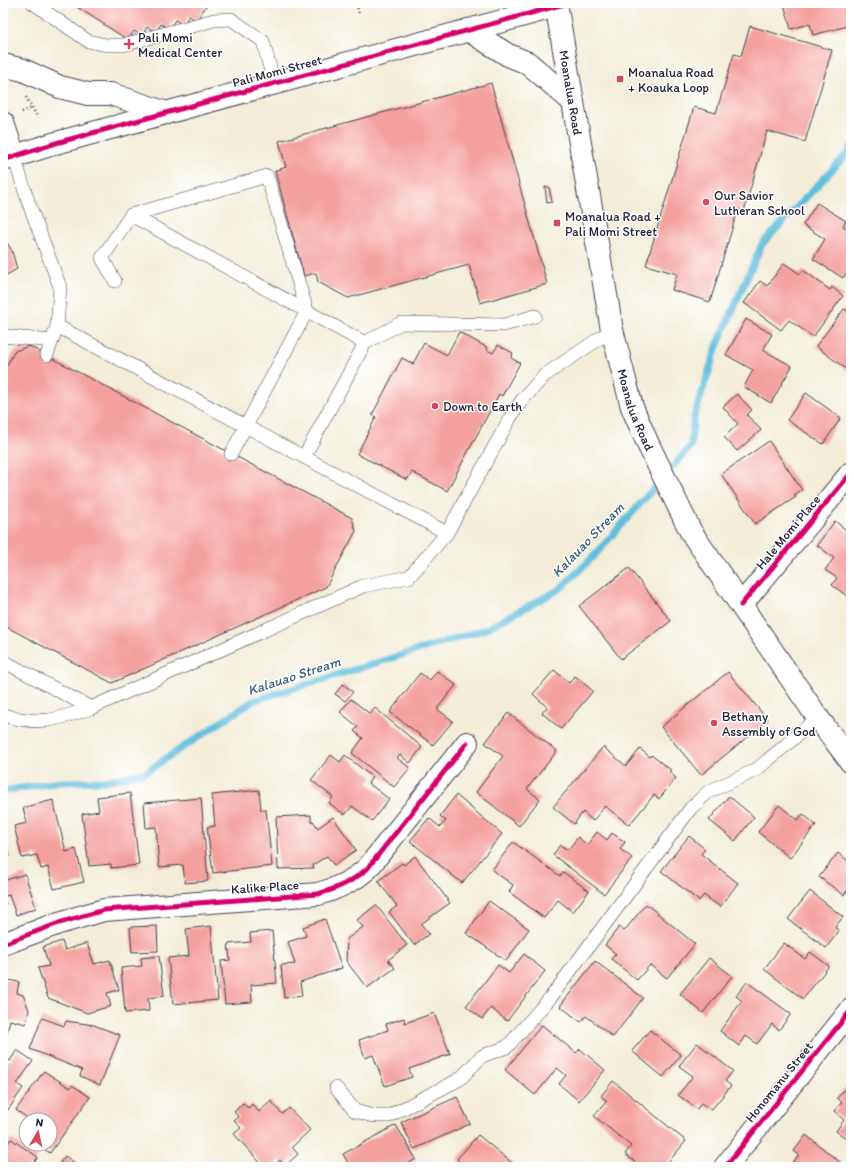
<svg xmlns="http://www.w3.org/2000/svg" width="854" height="1170" font-family="Itim,sans-serif">
  <style>
    .lines { fill: none; stroke-linecap: round; stroke-linejoin: round }
    .stream { stroke: #5fbddd; stroke-width: 7 }
    .building { fill: #f4a19d }
    .lane-casing { stroke: #414053; stroke-width: 14 }
    .street-casing { stroke: #414053; stroke-width: 24 }
    .secondary-casing { stroke: #414053; stroke-width: 24 }
    .path { stroke: #414053; stroke-width: 2.5; stroke-dasharray: 1 3; stroke-linecap: butt }
    .lane { stroke: #fff; stroke-width: 13 }
    .street { stroke: #fff; stroke-width: 22 }
    .secondary { stroke: #fff; stroke-width: 22 }
    .cycleway-casing { stroke: #fff; stroke-width: 8 }
    .cycleway { stroke: #d6006c; stroke-width: 5 }
    .poi-dot { fill: #d1495b; stroke: #fff; stroke-width: 1.5 }
    .labels { text-anchor: middle; dominant-baseline: central; stroke-width: 3; stroke-linejoin: round; paint-order: stroke }
    .poi-label { font-size: 13px; fill: #22223b; stroke: #fff; text-anchor: start }
    .street-label { font-size: 13px; fill: #22223b; stroke: #fff }
    .water-label { font-size: 14px; font-style: italic; fill: #3a607c; stroke: #fff }
  </style>
  <rect width="100%" height="100%" fill="#fff"/>
  <filter id="ink" filterUnits="userSpaceOnUse"><feTurbulence type="fractalNoise" baseFrequency=".025" numOctaves="2"/><feDisplacementMap in="SourceGraphic" scale="8" xChannelSelector="R" yChannelSelector="G"/><feConvolveMatrix kernelMatrix="1 2 1 2 8 2 1 2 1" color-interpolation-filters="sRGB"/></filter>
  <filter id="wash" filterUnits="userSpaceOnUse"><feTurbulence type="fractalNoise" baseFrequency=".012" numOctaves="4" result="noise"/><feDisplacementMap in="SourceGraphic" scale="16" xChannelSelector="R" yChannelSelector="G"/><feGaussianBlur stdDeviation="0.9" result="paint"/><feColorMatrix in="noise" values="0 0 0 0 0 0 0 0 0 0 0 0 0 0 0 0 0 1.4 0 .05"/><feComposite in="paint" operator="in"/></filter>
  <g filter="url(#wash)">
    <rect width="100%" height="100%" fill="#f3edd8"/>
    <g class="lines">
      <path class="stream" d="M3,791L60,782L104,781L144,773L253,701L486,629L560,589L595,555L691,446L694,417L717,346L762,244L848,153L851,146"/>
    </g>
    <g id="blocks">
      <g class="building">
        <path d="M71,3H208L196,21L189,16L183,25L175,20L169,29L161,24L156,32L147,27L142,36L134,31L128,40Z"/>
        <path d="M787,3H851V25L813,35L810,24L791,29L784,4Z"/>
        <path d="M750,26L832,50L805,142L767,131L744,211L738,209L710,302L672,290L677,274L646,265L694,107L716,113L734,54L741,56Z"/>
        <path d="M491,83L547,284L480,303L469,265L348,298L318,282L316,273L304,276L275,171L286,167L279,141Z"/>
        <path d="M545,187H549L552,202L547,203Z"/>
        <path d="M817,203L846,221L843,226L851,230V266L843,278L813,259L825,239L803,225Z"/>
        <path d="M3,236L12,251L17,269L3,277Z"/>
        <path d="M784,263L800,274L803,270L830,290L832,287L843,296L813,337L789,320L781,330L744,303L760,281L767,286Z"/>
        <path d="M844,309L851,313V373L816,346Z"/>
        <path d="M746,319L772,334L763,350L792,366L771,403L744,387L753,370L726,355Z"/>
        <path d="M459,332L488,348L487,350L493,353L498,345L513,353L511,358L520,363L502,396L499,394L447,491L412,472L407,480L357,454L376,417L372,415L402,358L413,364L424,343L447,355Z"/>
        <path d="M29,346L352,518L356,531L326,587L112,683L3,625V372L15,351Z"/>
        <path d="M806,393L841,418L823,444L787,420Z"/>
        <path d="M737,394L752,410L747,415L761,430L737,451L724,437L738,424L723,407Z"/>
        <path d="M769,441L802,490L794,495L796,497L755,524L721,474Z"/>
        <path d="M835,521L851,534V592L848,597L832,585L837,578L825,570L834,558L817,545Z"/>
        <path d="M629,568L671,621L621,659L579,606Z"/>
        <path d="M554,670L569,683L575,676L593,691L561,729L542,713L547,707L533,694Z"/>
        <path d="M437,671L456,685L437,709L453,721L433,745L390,712L420,673L430,680Z"/>
        <path d="M728,672L768,720L701,775L661,727Z"/>
        <path d="M343,684L353,692L345,701L335,694Z"/>
        <path d="M351,699L370,714L375,708L422,747L410,763L400,755L397,758L410,768L394,787L352,753L363,738L354,731L358,727L340,712Z"/>
        <path d="M508,713L557,751L527,789L540,799L519,826L476,792L503,756L485,743Z"/>
        <path d="M603,747L626,766L640,749L650,757L651,755L671,770L669,772L676,778L659,799L654,795L629,825L605,806L593,821L583,812L574,824L553,807Z"/>
        <path d="M331,755L340,762L345,755L372,777L368,783L389,799L372,821L352,806L345,815L329,803L333,797L311,780Z"/>
        <path d="M259,790L261,810H266L272,866L213,873L207,827L215,826L212,795Z"/>
        <path d="M130,793L139,865L111,868V864L89,866L82,814L99,811L97,797Z"/>
        <path d="M456,795L502,834L462,883L410,841L429,818L440,827L446,821L440,816Z"/>
        <path d="M729,796L754,817L735,841L709,820Z"/>
        <path d="M201,798L208,881L185,883L183,865L159,867L156,827L146,828L144,803Z"/>
        <path d="M53,800L66,852L76,849L84,882L54,889L48,867L41,869L37,855L22,858L14,826L27,823L23,808Z"/>
        <path d="M779,805L798,820L803,814L816,825L790,858L758,832Z"/>
        <path d="M311,815V822L313,821L318,828L333,817L356,850L334,865L327,856L313,865L314,868L278,869L276,817Z"/>
        <path d="M597,832L607,840L612,833L625,842L620,849L632,858L604,894L553,855L560,845L568,850L578,837L587,845Z"/>
        <path d="M689,836L705,849L701,854L738,883L720,907L704,895L699,901L661,871Z"/>
        <path d="M3,839L10,856L3,858Z"/>
        <path d="M513,842L560,876L563,872L589,891L573,912L558,900L544,918L509,892L513,885L492,870Z"/>
        <path d="M838,853L851,863V885L844,895L819,877Z"/>
        <path d="M415,856L450,903L421,924L429,934L414,945L389,912L397,906L378,881L402,863L404,865Z"/>
        <path d="M25,874L36,908L16,915L9,895L3,897L6,904L3,905V881Z"/>
        <path d="M810,891L843,917L835,927L839,931L826,948L788,919Z"/>
        <path d="M489,901L529,929L506,961L466,933Z"/>
        <path d="M646,904L695,944L667,978L650,965L637,980L611,959L616,954L605,945L619,927L624,931Z"/>
        <path d="M376,905L407,945L388,960L395,968L367,988L346,961L347,939L363,927L357,920Z"/>
        <path d="M325,919L342,968L300,982L302,996L284,998L281,965L295,964L288,942L306,936L303,927Z"/>
        <path d="M157,926L158,951L132,952L130,927Z"/>
        <path d="M211,926L218,1000L173,1004L168,958L189,956L186,929Z"/>
        <path d="M272,931L277,983L251,985L252,1002L225,1004L221,961L230,960L228,944L251,942L250,933Z"/>
        <path d="M62,941L65,950L87,943L94,964L110,960L119,990L107,993L111,1006L87,1013L48,998L38,968L49,966L43,947Z"/>
        <path d="M784,943L805,959L810,952L829,966L803,999L764,969Z"/>
        <path d="M524,954L545,971L507,1021L491,1008L482,1019L466,1006L498,965L509,973Z"/>
        <path d="M159,956L164,996L148,998L149,1011L125,1013L121,968L142,966L141,958Z"/>
        <path d="M709,958L732,976L703,1013L680,994Z"/>
        <path d="M595,961L643,998L613,1037L586,1016L581,1022L560,1006Z"/>
        <path d="M3,979L19,982L17,993L23,995L29,1010L26,1024L10,1020L6,1037L3,1036Z"/>
        <path d="M747,982L791,1014L779,1030L772,1024L757,1044L746,1036L739,1046L720,1031L742,1001L736,996Z"/>
        <path d="M434,1013L450,1054L409,1069L412,1077L385,1086L373,1055L365,1058L359,1040L388,1030L386,1024L404,1018L405,1023Z"/>
        <path d="M42,1018L64,1026L66,1021L94,1025L120,1035L100,1085L80,1076L82,1070L30,1049Z"/>
        <path d="M542,1025L576,1053L580,1049L605,1070L579,1101L559,1084L566,1075L557,1068L535,1095L505,1070Z"/>
        <path d="M650,1030L681,1055L663,1077L632,1051Z"/>
        <path d="M697,1043L733,1071L725,1081L731,1086L711,1110L701,1103L697,1109L678,1095L693,1076L679,1066Z"/>
        <path d="M17,1050L33,1061L17,1084L23,1088L8,1110L3,1106V1057L10,1061Z"/>
        <path d="M44,1071L70,1088L72,1085L90,1097L50,1153L37,1144H50V1120H30L16,1110Z"/>
        <path d="M613,1081L686,1141L664,1167H641L625,1154L631,1146L594,1116L607,1101L601,1096Z"/>
        <path d="M851,1081V1142L836,1131L844,1120L834,1111L842,1102L837,1098Z"/>
        <path d="M457,1097L470,1124L414,1149L401,1122Z"/>
        <path d="M271,1101L282,1114L289,1108L310,1130L292,1147L298,1154L285,1166L280,1160L272,1167H264L234,1134L241,1128L234,1121L239,1117L234,1112L243,1103L248,1108L252,1104L259,1112Z"/>
        <path d="M396,1125L416,1159L402,1167H350L343,1154Z"/>
        <path d="M478,1135L517,1167H464L457,1159Z"/>
        <path d="M806,1135L846,1167H789L799,1155L794,1151Z"/>
        <path d="M11,1139L38,1157L31,1167H3V1150Z"/>
        <path d="M65,1156L81,1167H57Z"/>
      </g>
    </g>
  </g>
  <g filter="url(#ink)">
    <use href="#blocks" fill-opacity="0" stroke="#414053" stroke-width="1"/>
    <g class="lines">
      <g class="lane-casing">
        <g id="lane">
          <path d="M33,3L88,41L106,45H123L214,20L231,19L263,41L274,83"/>
          <path d="M14,156L28,201L60,287L57,326L47,355"/>
          <path d="M131,215L267,176L307,311L231,454"/>
          <path d="M115,281L102,258L131,215L365,343"/>
          <path d="M57,326L447,533"/>
          <path d="M3,336L52,341"/>
          <path d="M304,457L365,343L401,323L504,325L535,316"/>
          <path d="M3,661L91,708"/>
          <path d="M3,715C40,726 56,720 91,708L363,586L409,577L447,533L510,418L522,400L545,375L612,330"/>
          <path d="M336,1088L355,1111L373,1116H389L460,1079L482,1056L507,1047L551,997L691,808L708,792L756,770L818,718"/>
        </g>
      </g>
      <g class="street-casing">
        <g id="street">
          <path d="M3,123L14,156"/>
          <path d="M741,605L851,473"/>
          <path d="M3,944L59,923L104,910L318,894C337,889 352,882 367,869L467,743"/>
        </g>
      </g>
      <g class="secondary-casing">
        <g id="secondary">
          <path id="s1" d="M556,3L612,330L632,407L648,444L691,532L818,718L851,762"/>
          <path d="M468,30L508,55L528,63L573,102"/>
          <path d="M3,65L23,70L60,87L88,94H111L166,113"/>
          <path d="M3,160L56,143L557,6"/>
          <path d="M725,1167L851,1010"/>
        </g>
      </g>
      <g class="path">
        <path d="M352,3L357,6L359,14"/>
        <path d="M26,97L38,118"/>
        <path d="M22,112L32,108"/>
      </g>
      <use href="#lane" class="lane"/>
      <use href="#street" class="street"/>
      <use href="#secondary" class="secondary"/>
      <g class="cycleway-casing">
        <g id="cycleway">
          <path d="M3,160L56,143L568,3"/>
          <path d="M741,605L851,473"/>
          <path d="M3,944L59,923L104,910L318,894C337,889 352,882 367,869L467,743"/>
          <path d="M725,1167L851,1010"/>
        </g>
      </g>
      <use href="#cycleway" class="cycleway"/>
    </g>
  </g>
  <g class="poi-dot">
    <path d="M127 38h4v4h4v4h-4v4h-4v-4h-4v-4h4z"/>
    <rect x="616" y="75" width="8" height="8" rx="2"/>
    <circle cx="706" cy="202" r="4"/>
    <rect x="553" y="219" width="8" height="8" rx="2"/>
    <circle cx="435" cy="406" r="4"/>
    <circle cx="714" cy="723" r="4"/>
  </g>
  <g class="labels">
    <g class="poi-label">
      <text x="138" y="37">Pali Momi<tspan x="138" dy="15">Medical Center</tspan></text>
      <text x="628" y="72">Moanalua Road<tspan x="628" dy="15">+ Koauka Loop</tspan></text>
      <text x="714" y="195">Our Savior<tspan x="714" dy="15">Lutheran School</tspan></text>
      <text x="565" y="216">Moanalua Road +<tspan x="565" dy="15">Pali Momi Street</tspan></text>
      <text x="443" y="406">Down to Earth</text>
      <text x="722" y="716">Bethany<tspan x="722" dy="15">Assembly of God</tspan></text>
    </g>
    <g class="street-label">
      <text transform="translate(277 71) rotate(-15)">Pali Momi Street</text>
      <text stroke="none"><textPath href="#s1" startOffset="91">Moanalua Road</textPath></text>
      <text stroke="none"><textPath href="#s1" startOffset="415">Moanalua Road</textPath></text>
      <text transform="translate(788 532) rotate(-50)">Hale Momi Place</text>
      <text transform="translate(265 887) rotate(-4)">Kalike Place</text>
      <text transform="translate(779 1082) rotate(-51)">Honomanu Street</text>
    </g>
    <g class="water-label">
      <text transform="translate(588 540) rotate(-46)">Kalauao Stream</text>
      <text transform="translate(294 676) rotate(-18)">Kalauao Stream</text>
    </g>
  </g>
  <rect width="854" height="1170" fill="none" stroke="#fff" stroke-width="16"/>
  <g transform="translate(38 1132) rotate(9)"><circle r="19" fill="#ffffff" stroke="#a7a7b1"/>
  <path d="M0-3L7 15L0 10L-7 15Z" fill="#d1495b"/>
  <text y="-6" font-size="11" font-weight="bold" text-anchor="middle" fill="#22223b">N</text>
  </g>
</svg>
